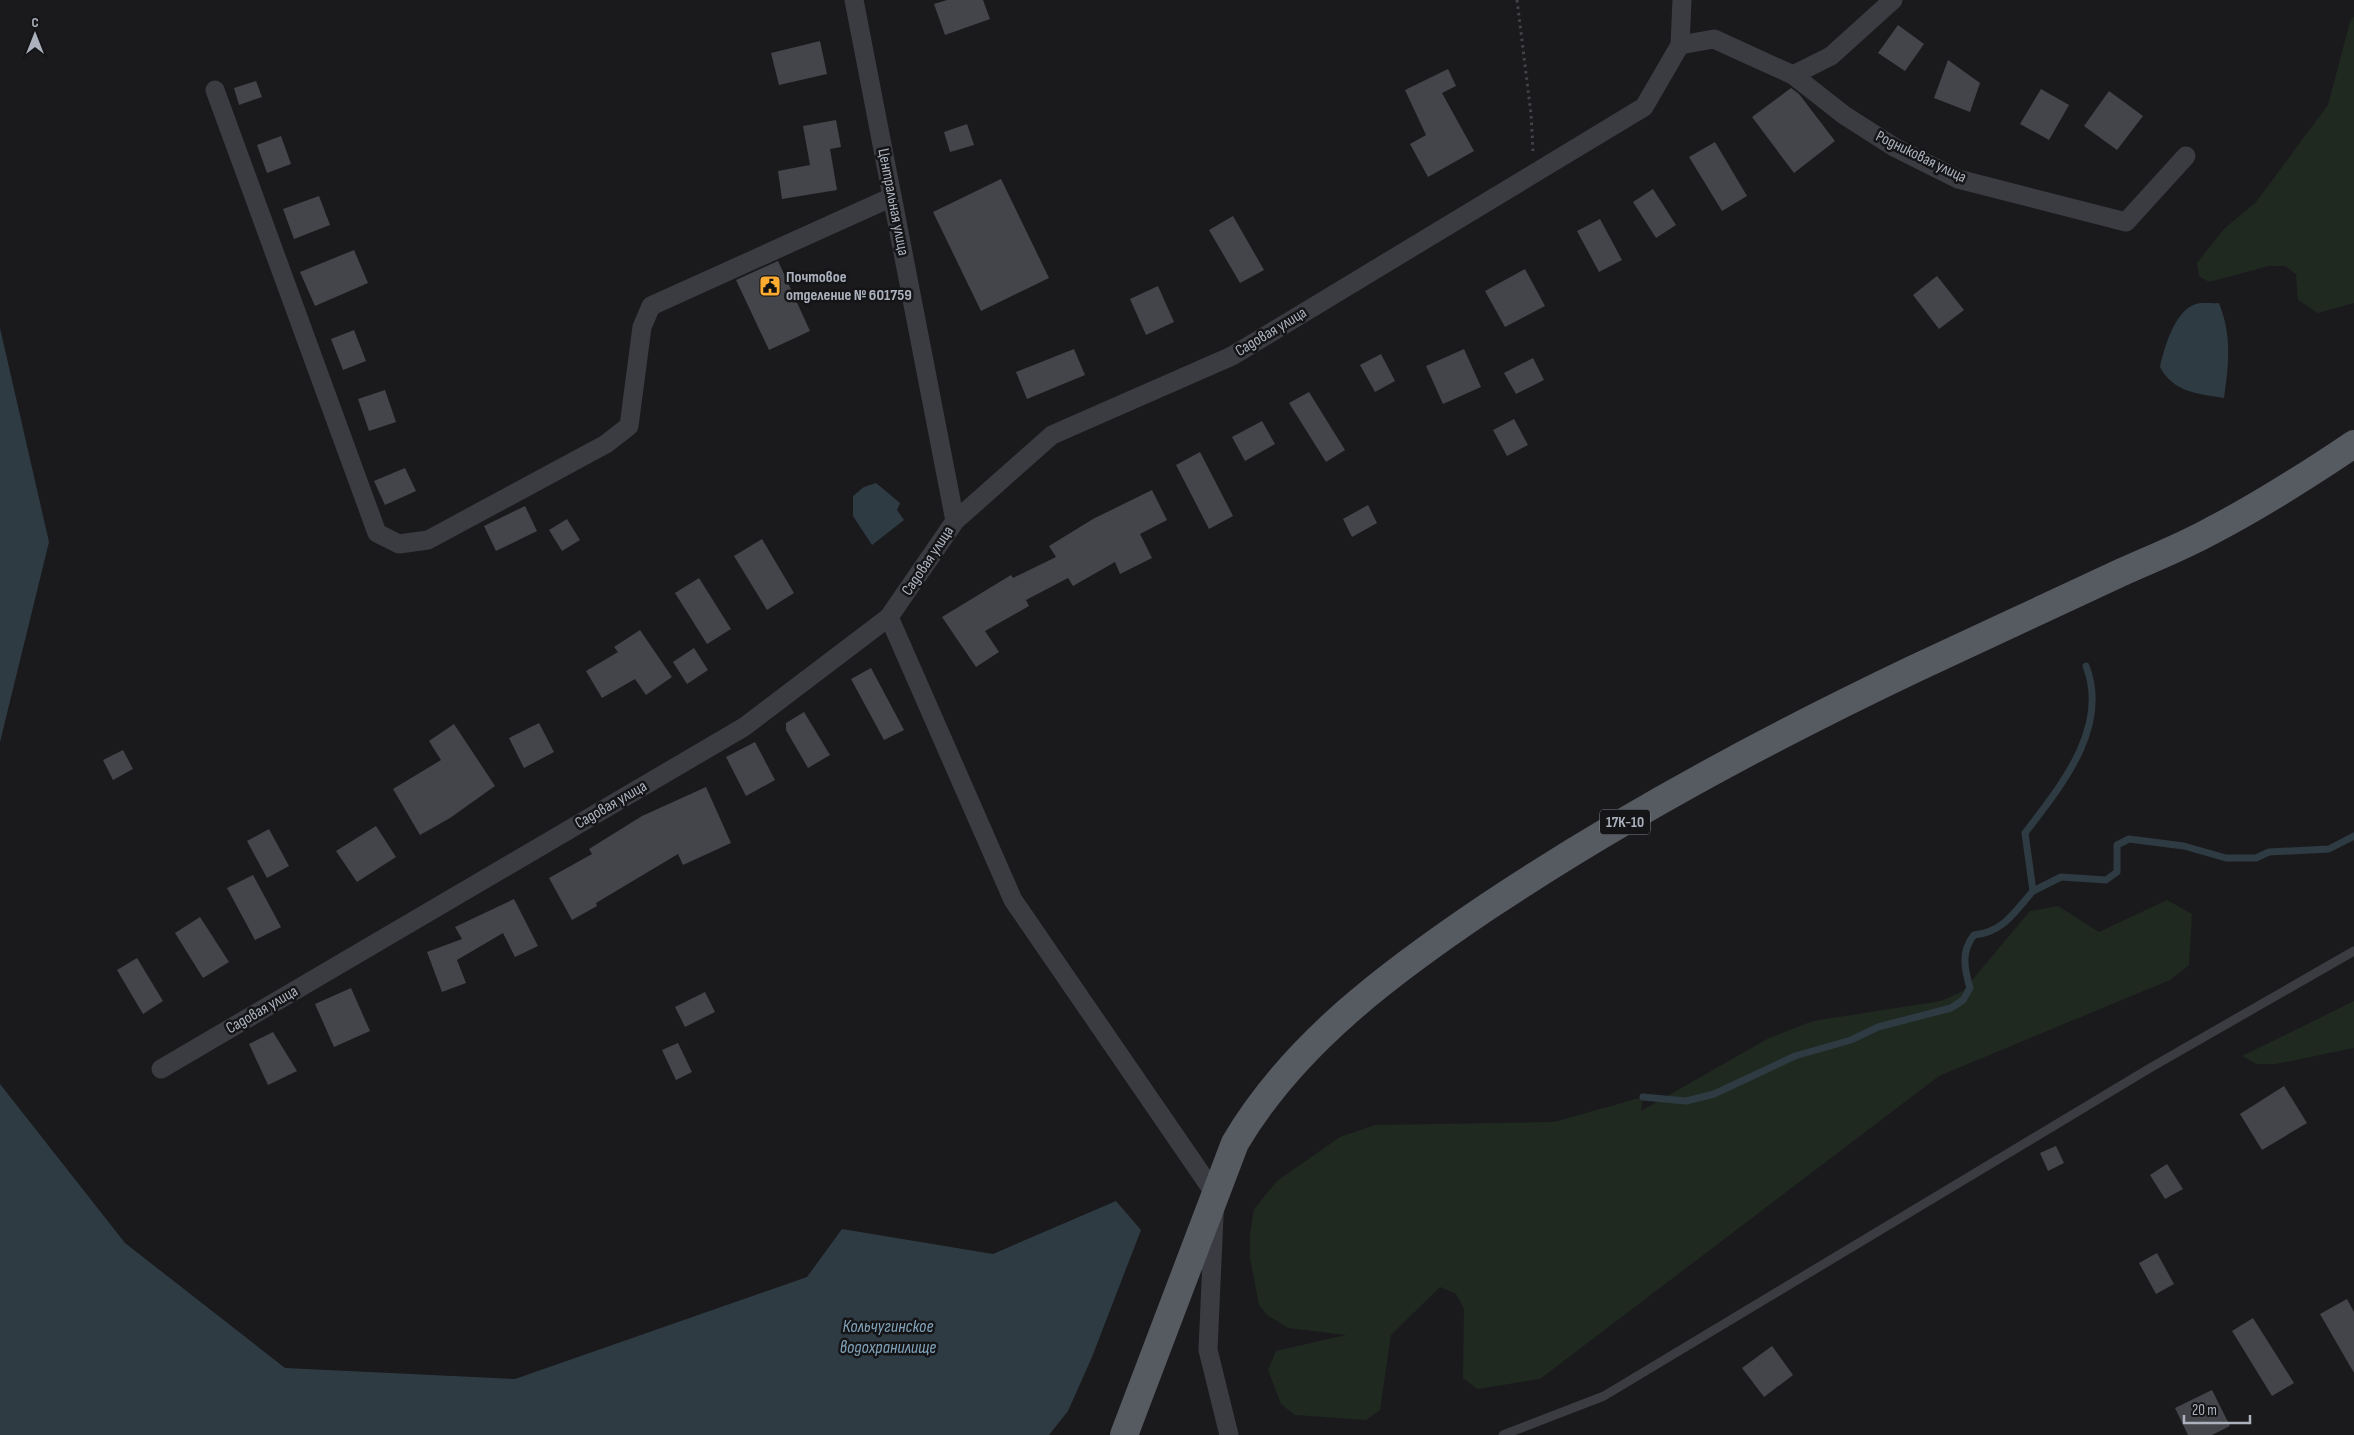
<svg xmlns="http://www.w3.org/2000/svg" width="2354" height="1435" font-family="'Sofia Sans Condensed',sans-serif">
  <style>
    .green { fill: #1f2920 }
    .water { fill: #2e3b43 }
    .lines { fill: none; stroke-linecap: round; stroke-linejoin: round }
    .stream { stroke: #2e3b43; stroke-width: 7 }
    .building { fill: #44454a }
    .path { stroke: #414449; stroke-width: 3; stroke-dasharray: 2.5 4; stroke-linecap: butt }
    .service { stroke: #3b3c42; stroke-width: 9 }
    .minor { stroke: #3b3c42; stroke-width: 19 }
    .primary { stroke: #565a61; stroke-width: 28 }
    .labels { text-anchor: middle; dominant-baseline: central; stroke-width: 5; stroke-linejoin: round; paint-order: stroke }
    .shield { fill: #151518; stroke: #7f838c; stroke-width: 1 }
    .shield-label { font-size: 15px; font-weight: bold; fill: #acb2bd }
    .street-label { font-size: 16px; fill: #acb2bd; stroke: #151518 }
    .poi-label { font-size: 16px; font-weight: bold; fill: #acb2bd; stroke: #151518; text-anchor: start }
    .water-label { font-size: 18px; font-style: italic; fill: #81a3ba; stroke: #151518 }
  </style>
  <rect width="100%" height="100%" fill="#1a1a1d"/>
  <g class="green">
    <path d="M2354,16V303L2318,313L2298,300L2296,274L2285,266H2269L2209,282L2199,276L2197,263L2224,229L2256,202L2328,105L2350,22Z"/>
    <path d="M2167,900L2192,914L2189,965L2170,980L1939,1076L1540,1379L1477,1389L1463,1378L1464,1309L1456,1294L1440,1287L1391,1335L1380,1410L1366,1420L1295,1415L1281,1404L1268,1370L1276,1351L1346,1335L1288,1328L1267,1315L1259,1305L1250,1258V1234L1254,1209L1277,1181L1340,1137L1375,1125L1554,1122L1643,1097L1641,1111L1769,1038L1813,1021L1941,1001L1963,991L2030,911L2058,906L2099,932Z"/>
    <path d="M2354,1001V1048L2276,1064H2257L2242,1056Z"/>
  </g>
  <g class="water">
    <path d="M2219,303C2232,336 2229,364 2224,398C2198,394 2173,392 2160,367C2164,348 2175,310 2196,304C2202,302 2212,304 2219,303Z"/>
    <path d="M0,328L49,542L0,742Z"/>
    <path d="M876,483L900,503L897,510L904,520L872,545L853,516V496L864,487Z"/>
    <path d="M0,1084L125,1243L285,1368L515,1379L807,1277L842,1229L993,1254L1116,1201L1141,1230L1092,1357L1068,1411L1049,1435H0Z"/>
  </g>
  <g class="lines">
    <g class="stream">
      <path d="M2033,891L2061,877L2106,880L2117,872V845L2129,839L2184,846L2226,858H2256L2269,852L2329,849L2354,836"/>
      <path d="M1643,1097L1686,1101L1714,1094L1795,1056L1851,1040L1878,1027L1951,1008L1963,1000L1970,988C1964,968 1961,951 1974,935C2004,932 2015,911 2033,891L2025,833C2060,787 2110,728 2086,666"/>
    </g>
  </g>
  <g class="building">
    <path d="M947,0H983L990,19L945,35L934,4Z"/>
    <path d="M1898,25L1924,44L1905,71L1878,53Z"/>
    <path d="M820,41L827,74L779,85L771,53Z"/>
    <path d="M1948,60L1980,83L1970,112L1934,98Z"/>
    <path d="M1448,69L1456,86L1442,93L1474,151L1428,177L1410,144L1426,135L1405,90Z"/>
    <path d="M256,81L262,97L239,105L234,88Z"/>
    <path d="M1791,88L1799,94L1835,141L1794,173L1752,117Z"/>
    <path d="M2041,89L2069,105L2049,140L2020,124Z"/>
    <path d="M2109,91L2143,116L2117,150L2084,126Z"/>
    <path d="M836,120L841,147L830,149L837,190L782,199L778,171L810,165L803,126Z"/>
    <path d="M967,124L974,145L950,152L944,132Z"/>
    <path d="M281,136L291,164L267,173L257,145Z"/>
    <path d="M1715,142L1747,196L1722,211L1689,157Z"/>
    <path d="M1001,179L1049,278L981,311L933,212Z"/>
    <path d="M1653,189L1676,225L1656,238L1633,202Z"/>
    <path d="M319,196L330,225L294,239L283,209Z"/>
    <path d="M1233,216L1264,270L1240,283L1209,230Z"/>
    <path d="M1600,219L1622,260L1599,272L1577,231Z"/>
    <path d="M354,250L368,283L315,306L300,272Z"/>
    <path d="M778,261L810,331L769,350L736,280Z"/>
    <path d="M1525,269L1545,306L1505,327L1485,291Z"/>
    <path d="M1937,276L1964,310L1939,329L1913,295Z"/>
    <path d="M1158,286L1174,322L1146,335L1130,299Z"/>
    <path d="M354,330L366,361L343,370L331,339Z"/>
    <path d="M1074,349L1085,375L1027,399L1016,372Z"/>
    <path d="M1464,349L1481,387L1443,404L1426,366Z"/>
    <path d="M1381,354L1395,381L1375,392L1360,365Z"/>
    <path d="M1533,358L1544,380L1516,394L1504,373Z"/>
    <path d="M385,390L396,422L369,431L358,399Z"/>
    <path d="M1309,392L1345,450L1326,462L1289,403Z"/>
    <path d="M1514,419L1528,445L1507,456L1493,430Z"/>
    <path d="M1262,421L1275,444L1245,461L1232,437Z"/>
    <path d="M1200,452L1233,516L1209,529L1176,465Z"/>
    <path d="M405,468L416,491L385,505L374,481Z"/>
    <path d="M1152,490L1167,520L1140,534L1152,558L1120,574L1115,562L1073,586L1068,578L1026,600L1029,606L985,631L999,652L976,667L942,617L1011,575L1013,578L1056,557L1049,546L1093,519Z"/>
    <path d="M1368,505L1377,523L1352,537L1343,519Z"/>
    <path d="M525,506L537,531L496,551L484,526Z"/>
    <path d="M567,519L580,540L562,551L549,530Z"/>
    <path d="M762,539L794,593L767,610L734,556Z"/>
    <path d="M699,578L731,629L707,644L675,593Z"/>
    <path d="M640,630L672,677L646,695L635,679L602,698L586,671L618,652L614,647Z"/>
    <path d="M694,648L708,670L687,684L673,662Z"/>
    <path d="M871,668L904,730L884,740L851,679Z"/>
    <path d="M804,712L830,755L808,768L786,730V723Z"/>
    <path d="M539,723L554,752L524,768L509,738Z"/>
    <path d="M454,724L495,786L450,818L420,835L393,789L441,760L429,741Z"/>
    <path d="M755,742L775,780L746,796L726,757Z"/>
    <path d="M123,750L133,769L113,780L103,760Z"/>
    <path d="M706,787L731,843L683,865L678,854L596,903L597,906L572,920L549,878L592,854L589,849L642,816Z"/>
    <path d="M376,826L396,857L357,882L336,851Z"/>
    <path d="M269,829L289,866L267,878L247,841Z"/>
    <path d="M253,875L281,927L255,940L227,888Z"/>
    <path d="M514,899L538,946L515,957L503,933L457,960L466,983L442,992L427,952L462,939L455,927Z"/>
    <path d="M200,917L229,962L203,978L175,933Z"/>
    <path d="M137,958L163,1001L143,1014L117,970Z"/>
    <path d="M351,988L370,1031L334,1047L315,1004Z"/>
    <path d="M705,992L715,1012L685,1027L675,1007Z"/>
    <path d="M273,1032L297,1071L268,1085L249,1044Z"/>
    <path d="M678,1043L692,1072L676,1080L662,1050Z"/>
    <path d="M2284,1086L2307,1123L2262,1150L2240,1114Z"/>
    <path d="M2056,1146L2064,1163L2048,1171L2040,1153Z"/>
    <path d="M2167,1164L2183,1189L2165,1199L2150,1175Z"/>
    <path d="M2157,1253L2174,1284L2156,1294L2139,1263Z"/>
    <path d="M2347,1299L2354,1312V1373L2320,1314Z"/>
    <path d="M2253,1318L2294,1383L2272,1396L2232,1331Z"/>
    <path d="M1772,1346L1793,1375L1764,1397L1742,1368Z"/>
    <path d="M2212,1390L2230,1426L2212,1435H2188L2175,1408Z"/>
  </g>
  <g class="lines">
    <path class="path" d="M1517,0L1531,114L1533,151"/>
    <path class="service" d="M1503,1435L1604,1396L2150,1068L2354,951"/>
    <g class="minor">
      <path d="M854,0L955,521"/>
      <path d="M1680,45L1714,39L1793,75L1844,115L1894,147L1958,179L2126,222L2186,156"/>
      <path d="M1793,75L1831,56L1893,0"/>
      <path d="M215,90L377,533L399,544L428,540L606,444L629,426L642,327L651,306L892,197"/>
      <path d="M889,617L1013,900L1215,1194L1208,1350L1229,1435"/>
      <path d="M161,1069L744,727L889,617L955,521L1052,435L1232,356L1644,107L1680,45L1682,0"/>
    </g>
    <path class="primary" d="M1124,1435L1235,1143C1294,1043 1392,971 1487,907C1622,817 1767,739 1914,669C1982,637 2052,605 2120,573C2151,559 2182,547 2211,531C2261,505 2308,475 2354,444"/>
  </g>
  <defs>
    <g id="civic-square" transform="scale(1.125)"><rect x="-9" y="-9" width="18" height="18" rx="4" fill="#ffac30" stroke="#151518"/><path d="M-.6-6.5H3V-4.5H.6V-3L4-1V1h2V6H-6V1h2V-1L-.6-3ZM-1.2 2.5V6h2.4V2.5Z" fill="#111"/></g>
  </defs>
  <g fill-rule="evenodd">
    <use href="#civic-square" x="770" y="286"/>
  </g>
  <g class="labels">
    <rect class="shield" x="1600" y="809.5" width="50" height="25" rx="4"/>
    <g class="shield-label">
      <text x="1625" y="822">17К-10</text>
    </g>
    <g class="street-label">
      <text transform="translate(1921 157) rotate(26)">Родниковая улица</text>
      <text transform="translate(893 202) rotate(79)">Центральная улица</text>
      <text transform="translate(1271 332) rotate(-31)">Садовая улица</text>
      <text transform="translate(928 561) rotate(-56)">Садовая улица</text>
      <text transform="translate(611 805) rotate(-30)">Садовая улица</text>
      <text transform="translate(262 1010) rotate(-30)">Садовая улица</text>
    </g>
    <g class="poi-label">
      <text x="786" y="277">Почтовое<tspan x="786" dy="18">отделение № 601759</tspan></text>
    </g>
    <g class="water-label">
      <text x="888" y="1326">Кольчугинское<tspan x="888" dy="21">водохранилище</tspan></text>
    </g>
  </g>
  <g transform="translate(35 35)" stroke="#151518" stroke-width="4" paint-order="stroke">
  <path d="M0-4L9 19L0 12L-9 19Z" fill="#acb2bd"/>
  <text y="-8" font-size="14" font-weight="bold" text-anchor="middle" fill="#acb2bd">С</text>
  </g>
  <path d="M2184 1415v8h66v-8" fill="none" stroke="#acb2bd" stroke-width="2.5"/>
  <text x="2192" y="1415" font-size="15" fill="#acb2bd" stroke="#151518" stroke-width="4" paint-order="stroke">20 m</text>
</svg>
